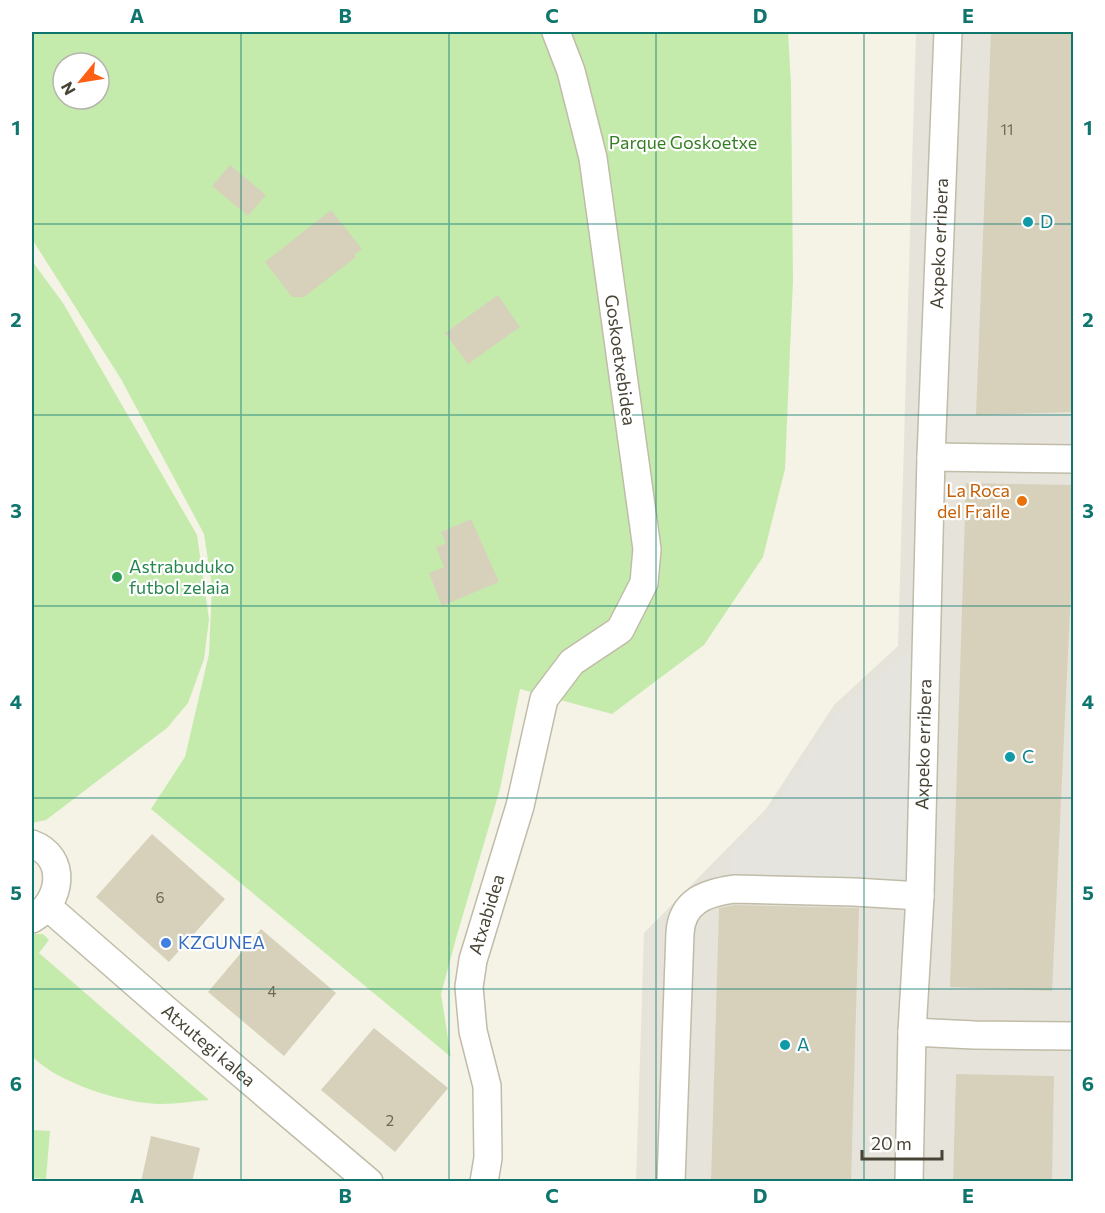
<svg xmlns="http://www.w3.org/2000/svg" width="1105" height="1213" viewBox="0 0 1105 1213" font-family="Commissioner,sans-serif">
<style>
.industrial{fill:#e6e3db}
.green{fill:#c4ebac;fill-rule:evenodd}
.parking{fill:#e5e4df}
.building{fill:#d7d1bb}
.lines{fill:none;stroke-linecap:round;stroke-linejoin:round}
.street-casing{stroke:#c0bca8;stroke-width:30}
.street{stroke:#fff;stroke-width:27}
.grid{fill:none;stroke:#0f766e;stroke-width:1.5;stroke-opacity:0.55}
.culture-dot{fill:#0f9aa8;stroke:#fff;stroke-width:2}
.food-dot{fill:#e8710a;stroke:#fff;stroke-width:2}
.leisure-dot{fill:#2e9e5b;stroke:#fff;stroke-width:2}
.shop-dot{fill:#3f7fe0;stroke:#fff;stroke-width:2}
.labels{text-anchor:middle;stroke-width:4.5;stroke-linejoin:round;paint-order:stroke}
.number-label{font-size:15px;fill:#6c6756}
.park-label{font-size:18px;fill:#367e24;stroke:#fff}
.culture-label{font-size:18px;fill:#0d838f;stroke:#fff;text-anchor:start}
.street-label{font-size:18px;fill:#484435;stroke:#fff}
.food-label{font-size:18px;fill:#c56008;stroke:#fff;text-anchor:end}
.leisure-label{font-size:18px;fill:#27864d;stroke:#fff;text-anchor:start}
.shop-label{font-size:18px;fill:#366cbe;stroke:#fff;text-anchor:start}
.neatline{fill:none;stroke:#0f766e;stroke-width:2}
.grid-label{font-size:20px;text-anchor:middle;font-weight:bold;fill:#0f766e}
</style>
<rect width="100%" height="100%" fill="#f4f3e6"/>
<polygon class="industrial" points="916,32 1073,32 1073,1181 636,1182 644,933 766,809 834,705 898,646"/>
<g class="green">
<path d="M32,32H788L791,84L793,280L785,469L763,557L704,645L612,714L520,689L500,789L457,935L441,994L451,1057L151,809L185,757L209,654L212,586L204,534L121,379L32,239ZM63,63H99V99H63Z"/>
<polygon points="32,261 63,303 197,535 209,619 204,659 188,703 167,728 46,820 32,823"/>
<path d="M32,934H43L49,940L39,953L209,1100C193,1101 177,1104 162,1104C124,1104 57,1083 32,1056Z"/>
<polygon points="32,1130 50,1131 46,1179 32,1178"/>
</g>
<polygon class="parking" points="913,647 906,883 730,879 730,852 769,814 835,716"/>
<g class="building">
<polygon points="991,32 1074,32 1074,412 976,415"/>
<polygon points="230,165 266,195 248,216 212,186"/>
<polygon points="331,210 362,249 354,255 356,257 304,297 292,297 265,262"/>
<polygon points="498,295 520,327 468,364 445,333"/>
<polygon points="966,483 1074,485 1074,527 1052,991 950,987"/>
<polygon points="471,519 499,582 442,606 429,573 444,567 436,547 446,543 441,532"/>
<polygon points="152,834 225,899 169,962 96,897"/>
<polygon points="735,905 859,908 851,1182 711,1182 719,908"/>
<polygon points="261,929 336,993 284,1056 208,992"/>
<polygon points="374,1028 448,1088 395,1152 321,1090"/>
<polygon points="956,1074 1054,1076 1052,1182 953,1182"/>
<polygon points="151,1136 200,1148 192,1182 141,1182"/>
</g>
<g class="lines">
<g class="street-casing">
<g id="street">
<polyline points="931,457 1074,459"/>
<path d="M32,844C68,857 62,902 32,919"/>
<path id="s1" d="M48,907L165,1009L369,1182"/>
<polyline points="912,1032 974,1035 1074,1036"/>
<path id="s2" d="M484,1182L488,1158L487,1086L473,1031L469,987L473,960L520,806L544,699L572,662L620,630L644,583L647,549L593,158L571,71L556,32"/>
<path d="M671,1182L680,933C682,901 706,893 734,889L854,892L920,896"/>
<path id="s3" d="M909,1182L912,1032L920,896L931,457L948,32"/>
</g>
</g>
<use href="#street" class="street"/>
</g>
<path class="grid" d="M241,32V1182M449,32V1182M656,32V1182M864,32V1182M32,224H1074M32,415H1074M32,606H1074M32,798H1074M32,989H1074"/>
<g class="culture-dot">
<circle cx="1028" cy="222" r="6"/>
<circle cx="1010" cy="757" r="6"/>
<circle cx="785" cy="1045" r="6"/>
</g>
<circle class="food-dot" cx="1022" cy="501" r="6"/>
<circle class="leisure-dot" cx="117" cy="577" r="6"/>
<circle class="shop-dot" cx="166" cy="943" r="6"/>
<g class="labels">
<g class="number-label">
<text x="1007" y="135">11</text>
<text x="160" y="903">6</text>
<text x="272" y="997">4</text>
<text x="390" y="1126">2</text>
</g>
<g class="park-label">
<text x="683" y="149">Parque Goskoetxe</text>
</g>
<g class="culture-label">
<text x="1040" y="228">D</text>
<text x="1022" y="763">C</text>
<text x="797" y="1051">A</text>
</g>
<g class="street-label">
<text dy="6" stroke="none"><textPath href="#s3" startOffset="939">Axpeko erribera</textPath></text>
<text transform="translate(620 360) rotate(82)" y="6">Goskoetxebidea</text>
<text dy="6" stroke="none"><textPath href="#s3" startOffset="438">Axpeko erribera</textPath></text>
<text dy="6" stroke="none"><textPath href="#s2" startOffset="272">Atxabidea</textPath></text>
<text dy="6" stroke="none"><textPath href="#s1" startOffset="212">Atxutegi kalea</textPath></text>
</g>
<g class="food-label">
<text x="1010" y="497">La Roca<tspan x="1010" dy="21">del Fraile</tspan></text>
</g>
<g class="leisure-label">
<text x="129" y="573">Astrabuduko<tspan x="129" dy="21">futbol zelaia</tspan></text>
</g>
<g class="shop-label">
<text x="178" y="949">KZGUNEA</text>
</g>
</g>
<rect width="1105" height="1213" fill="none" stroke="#ffffff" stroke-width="66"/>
<g transform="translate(81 81) rotate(240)"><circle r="28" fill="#ffffff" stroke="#b6b4ae" stroke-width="1.5"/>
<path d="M0-4.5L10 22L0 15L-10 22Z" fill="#ff5f13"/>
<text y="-9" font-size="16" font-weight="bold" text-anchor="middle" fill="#484435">N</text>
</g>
<path d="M862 1150v9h80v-9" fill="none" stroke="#484435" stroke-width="3"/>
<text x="871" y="1150" font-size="18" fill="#484435" stroke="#ffffff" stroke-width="4.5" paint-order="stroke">20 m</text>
<rect x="33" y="33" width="1039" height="1147" class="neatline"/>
<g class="grid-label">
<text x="137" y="23">A</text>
<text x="345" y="23">B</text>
<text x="552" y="23">C</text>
<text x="760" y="23">D</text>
<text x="968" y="23">E</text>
<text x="16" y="135">1</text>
<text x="1088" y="135">1</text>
<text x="16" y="327">2</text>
<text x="1088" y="327">2</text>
<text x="16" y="518">3</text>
<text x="1088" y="518">3</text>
<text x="16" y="709">4</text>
<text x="1088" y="709">4</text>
<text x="16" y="900">5</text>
<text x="1088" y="900">5</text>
<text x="16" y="1091">6</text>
<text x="1088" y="1091">6</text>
<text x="137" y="1203">A</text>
<text x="345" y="1203">B</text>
<text x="552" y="1203">C</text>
<text x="760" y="1203">D</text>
<text x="968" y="1203">E</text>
</g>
</svg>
